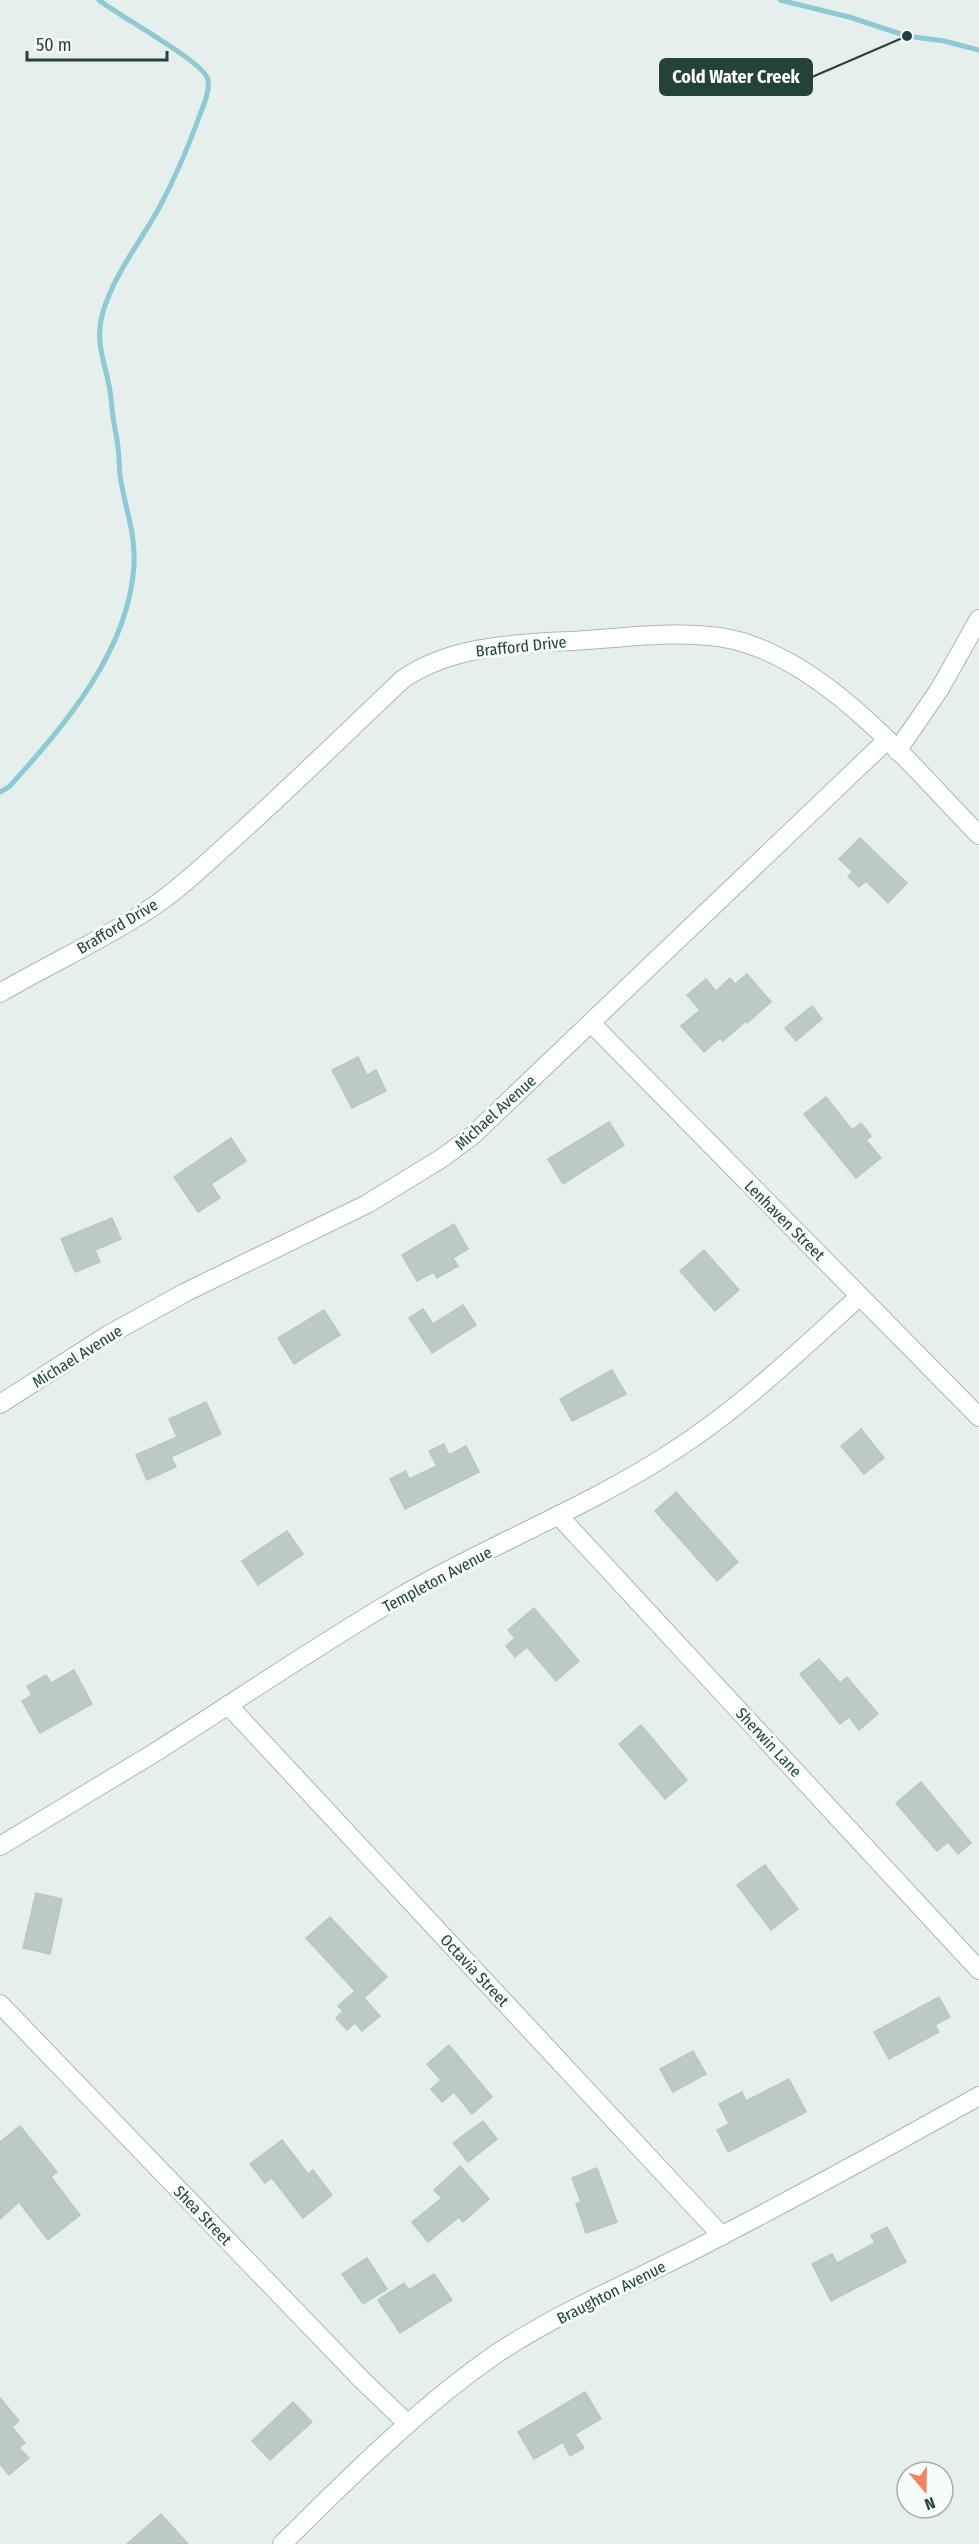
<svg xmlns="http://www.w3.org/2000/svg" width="979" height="2544" viewBox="0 0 979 2544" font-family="'Fira Sans Condensed',sans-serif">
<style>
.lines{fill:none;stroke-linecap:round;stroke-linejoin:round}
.stream{stroke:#8ec9d4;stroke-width:5}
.building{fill:#bbcac4;stroke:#b8c9c2;stroke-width:1.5}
.minor-casing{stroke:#a8b8b2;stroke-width:20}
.minor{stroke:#fff;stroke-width:18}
.labels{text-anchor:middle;stroke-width:6;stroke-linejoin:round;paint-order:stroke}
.street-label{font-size:16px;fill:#24423a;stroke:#f7fbf9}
.leader{fill:none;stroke:#24423a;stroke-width:2}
.callout-dot{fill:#24423a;stroke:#f7fbf9;stroke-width:2}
.callout{fill:#24423a;stroke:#24423a;stroke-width:2}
.callout-label{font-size:18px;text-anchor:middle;font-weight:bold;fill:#fff}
</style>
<rect width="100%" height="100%" fill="#e6efeb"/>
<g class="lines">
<g class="stream">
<polyline points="780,0 849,17 907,36 944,41 979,50"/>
<path d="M0,792L9,787C64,726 129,651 134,565C136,534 124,504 120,475C119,461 119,448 116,434C113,421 112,410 111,398C108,368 93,345 103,312C114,274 140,243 159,208C174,180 187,150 198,120C202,108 210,93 208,80C205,62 117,15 99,0"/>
</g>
</g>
<g class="building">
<polygon points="860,838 907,883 888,903 866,881 859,887 848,876 853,872 839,859"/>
<polygon points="747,974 771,1002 747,1023 746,1021 723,1041 720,1038 704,1052 681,1026 700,1010 687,995 706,979 716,991 730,978 735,984"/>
<polygon points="812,1006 822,1019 796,1041 785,1028"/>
<polygon points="358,1057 367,1075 376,1070 386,1091 352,1108 332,1070"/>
<polygon points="826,1097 852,1130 861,1123 871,1136 866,1140 881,1158 856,1178 804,1114"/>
<polygon points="609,1122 624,1145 563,1184 548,1159"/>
<polygon points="231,1138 246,1161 211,1184 220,1198 198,1212 174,1177"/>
<polygon points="112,1218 121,1239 95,1250 100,1262 75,1272 61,1239"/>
<polygon points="454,1224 468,1249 453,1258 458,1266 437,1278 434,1272 417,1281 402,1255"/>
<polygon points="704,1250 739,1290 715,1311 680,1271"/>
<polygon points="463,1305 476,1325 432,1353 409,1318 423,1309 433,1324"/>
<polygon points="324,1310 340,1335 294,1364 278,1338"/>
<polygon points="612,1370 626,1394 572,1421 560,1399"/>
<polygon points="206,1402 221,1434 171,1457 176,1467 147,1480 136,1455 177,1437 169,1419"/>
<polygon points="861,1429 884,1458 864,1474 841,1446"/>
<polygon points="444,1444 449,1455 466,1446 479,1472 405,1509 390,1479 406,1471 409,1479 437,1466 429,1451"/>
<polygon points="676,1492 738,1562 717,1581 655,1511"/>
<polygon points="287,1531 303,1554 258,1585 242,1561"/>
<polygon points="534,1608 579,1661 556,1681 527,1647 515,1657 506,1646 515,1638 508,1630"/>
<polygon points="819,1659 840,1683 847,1677 878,1714 859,1730 849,1717 840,1724 800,1674"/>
<polygon points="74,1670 92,1704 40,1733 22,1701 32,1695 27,1686 46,1675 51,1683"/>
<polygon points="641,1725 687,1780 665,1799 619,1744"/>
<polygon points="921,1782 971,1843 958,1854 948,1842 937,1851 896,1803"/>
<polygon points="765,1865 798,1909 771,1930 737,1885"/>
<polygon points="36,1893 62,1899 50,1954 23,1948"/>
<polygon points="330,1917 387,1977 364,1998 380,2016 362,2031 355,2023 347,2030 336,2018 343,2011 338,2006 355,1991 306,1938"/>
<polygon points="939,1997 950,2017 935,2025 939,2032 889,2059 874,2032"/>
<polygon points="449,2045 492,2097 472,2114 454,2092 442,2102 431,2089 441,2080 427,2064"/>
<polygon points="693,2051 706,2074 673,2092 660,2069"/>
<polygon points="789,2079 806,2112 728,2152 717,2130 729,2124 719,2104 742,2092 746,2101"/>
<polygon points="483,2121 497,2139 468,2162 453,2143"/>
<polygon points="20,2126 57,2172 51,2177 80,2215 48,2240 19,2202 0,2219 0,2142"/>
<polygon points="282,2140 308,2174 313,2170 332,2195 303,2218 272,2178 265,2183 250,2164"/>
<polygon points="460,2166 489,2199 463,2222 459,2217 428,2242 412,2222 442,2198 434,2190"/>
<polygon points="597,2168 617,2222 586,2233 576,2204 581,2202 572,2178"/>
<polygon points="887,2227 906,2262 831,2301 812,2264 832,2254 837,2263 875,2243 871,2235"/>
<polygon points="367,2258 387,2289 363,2304 342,2274"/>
<polygon points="434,2274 452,2300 400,2333 378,2300 404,2283 409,2290"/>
<polygon points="585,2392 601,2419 575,2434 584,2448 570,2456 563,2442 534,2459 518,2432"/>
<polygon points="0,2398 19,2421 12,2427 25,2443 19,2448 29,2458 9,2475 0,2464"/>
<polygon points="293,2402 312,2422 270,2460 252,2441"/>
<polygon points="161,2514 188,2544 127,2544"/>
</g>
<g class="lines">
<g class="minor-casing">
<g id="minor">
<polyline points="897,751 939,690 979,619"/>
<path d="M0,993C51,963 105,939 154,906C186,884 213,857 241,832C296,782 349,730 403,679C451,646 513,644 569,641C618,639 671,630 719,637C821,652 910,765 979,835"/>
<polyline points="591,1023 979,1417"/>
<polyline points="0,1404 108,1335 186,1292 367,1204 442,1158 473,1135 887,740"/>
<polyline points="558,1515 979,1970"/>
<polyline points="228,1705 722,2236"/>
<path d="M0,1846C51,1815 103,1784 154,1753C236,1701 315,1647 398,1598C488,1545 587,1508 675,1450C743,1406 800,1350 860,1296"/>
<polyline points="0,2004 362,2380 408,2424"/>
<path d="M282,2544C350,2477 420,2406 499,2352C560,2312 631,2282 696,2249C791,2200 886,2148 979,2096"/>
</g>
</g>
<use href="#minor" class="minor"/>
</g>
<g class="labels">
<g class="street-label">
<text transform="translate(521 646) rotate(-6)" y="6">Brafford Drive</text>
<text transform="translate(117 926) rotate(-31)" y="6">Brafford Drive</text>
<text transform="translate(495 1112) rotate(-42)" y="6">Michael Avenue</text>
<text transform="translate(785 1220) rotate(45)" y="6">Lenhaven Street</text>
<text transform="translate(77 1356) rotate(-32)" y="6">Michael Avenue</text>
<text transform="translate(437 1579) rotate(-28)" y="6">Templeton Avenue</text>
<text transform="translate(769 1742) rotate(47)" y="6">Sherwin Lane</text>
<text transform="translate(475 1970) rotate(47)" y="6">Octavia Street</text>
<text transform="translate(203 2215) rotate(46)" y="6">Shea Street</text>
<text transform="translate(611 2292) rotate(-27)" y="6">Braughton Avenue</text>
</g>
</g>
<path class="leader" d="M907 36L812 77"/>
<circle class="callout-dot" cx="907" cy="36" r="6"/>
<rect class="callout" x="660" y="59" width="152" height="36" rx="6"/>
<g class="callout-label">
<text x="736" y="83">Cold Water Creek</text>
</g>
<g transform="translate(925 2490) rotate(160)"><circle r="28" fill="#f7fbf9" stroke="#a3b1ad" stroke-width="1.5"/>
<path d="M0-4.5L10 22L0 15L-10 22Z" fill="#f4845f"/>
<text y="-9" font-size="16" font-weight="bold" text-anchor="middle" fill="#24423a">N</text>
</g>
<path d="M27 51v9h140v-9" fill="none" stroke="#24423a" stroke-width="3"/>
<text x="36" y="51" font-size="18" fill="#24423a" stroke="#f7fbf9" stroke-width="4.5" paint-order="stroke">50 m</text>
</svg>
